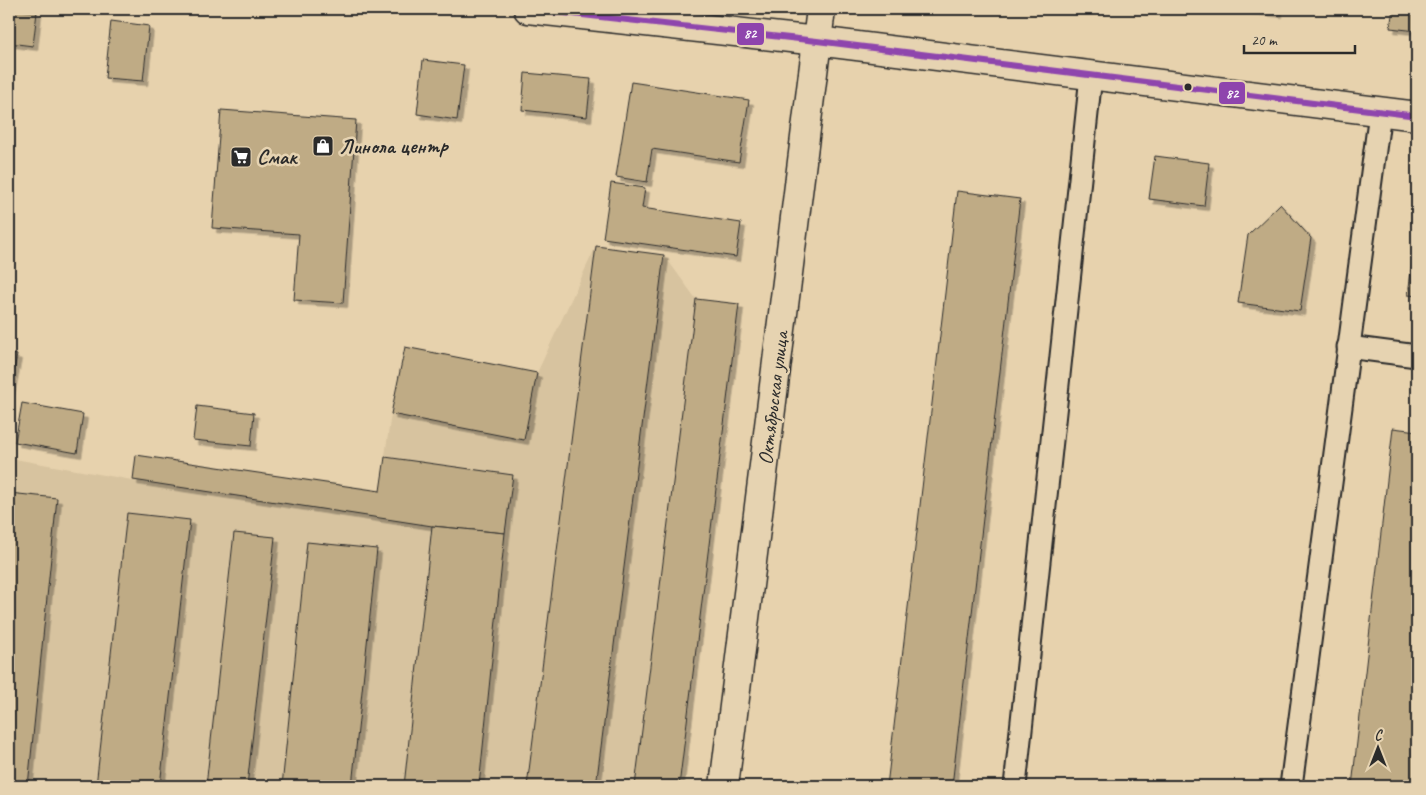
<svg xmlns="http://www.w3.org/2000/svg" width="1426" height="795" viewBox="0 0 1426 795" font-family="Caveat,sans-serif">
<style>
.built{fill:#d7c39f}
.building{fill:#bfab85;stroke:#2b2b2b;filter:url(#shadow)}
.lines{fill:none;stroke-linecap:round;stroke-linejoin:round}
.service-casing{stroke:#2b2b2b;stroke-width:25}
.minor-casing{stroke:#2b2b2b;stroke-width:31}
.secondary-casing{stroke:#2b2b2b;stroke-width:31}
.service{stroke:#e6d3b1;stroke-width:21}
.minor{stroke:#e6d3b1;stroke-width:28}
.secondary{stroke:#e6d3b1;stroke-width:28}
.bus-1-casing{stroke:#e6d3b1;stroke-width:10}
.bus-1{stroke:#8e44ad;stroke-width:6}
.bus-dot{fill:#2b2b2b;stroke:#e6d3b1;stroke-width:2}
.labels{text-anchor:middle;stroke-width:5;stroke-linejoin:round;paint-order:stroke}
.poi-label{font-size:21px;font-weight:bold;fill:#2b2b2b;stroke:#e6d3b1;text-anchor:start}
.street-label{font-size:21px;fill:#2b2b2b;stroke:#e6d3b1}
.line-badge{stroke:#e6d3b1;stroke-width:2}
.badge-label{font-size:14px;text-anchor:middle;font-weight:bold;fill:#fff}
</style>
<defs>
<filter id="shadow"><feDropShadow dx="4.5" dy="4.5" stdDeviation="0" flood-color="#0004"/></filter>
</defs>
<rect width="100%" height="100%" fill="#e7d2ad"/>
<filter id="ink" filterUnits="userSpaceOnUse"><feTurbulence type="fractalNoise" baseFrequency=".02" numOctaves="2"/><feDisplacementMap in="SourceGraphic" scale="10" xChannelSelector="R" yChannelSelector="G"/><feConvolveMatrix kernelMatrix="1 2 1 2 8 2 1 2 1" color-interpolation-filters="sRGB"/></filter>
<g filter="url(#ink)">
<polygon class="built" points="596,246 664,255 696,299 739,304 679,786 9,786 9,458 132,480 136,455 380,490 391,414 405,347 537,373"/>
<g class="building">
<polygon points="9,9 37,12 33,46 9,43"/>
<polygon points="1241,9 1278,9 1278,13"/>
<polygon points="1393,9 1417,9 1417,31 1390,28"/>
<polygon points="111,21 149,26 143,81 105,78"/>
<polygon points="423,60 464,65 457,120 417,114"/>
<polygon points="525,73 591,79 587,117 522,110"/>
<polygon points="631,82 749,100 739,162 652,149 647,182 616,177"/>
<polygon points="221,110 356,120 343,303 294,300 299,234 212,228"/>
<polygon points="1155,156 1209,163 1204,206 1149,199"/>
<polygon points="611,183 645,188 642,208 741,223 736,257 603,238"/>
<polygon points="957,191 1020,199 952,786 887,786"/>
<polygon points="1280,204 1311,238 1300,311 1238,303 1248,235"/>
<polygon points="1417,224 1417,296 1408,295"/>
<polygon points="596,246 664,255 596,786 527,786"/>
<polygon points="696,299 739,304 679,786 635,786"/>
<polygon points="405,347 537,373 524,440 391,414"/>
<polygon points="9,353 17,355 9,395"/>
<polygon points="22,403 83,414 77,453 15,442"/>
<polygon points="197,406 254,413 251,446 193,440"/>
<polygon points="1393,428 1417,431 1417,786 1352,786"/>
<polygon points="136,455 380,491 385,457 513,475 505,533 432,526 133,480"/>
<polygon points="9,493 57,498 28,786 9,786"/>
<polygon points="127,513 190,520 160,786 96,786"/>
<polygon points="432,526 505,533 479,786 404,786"/>
<polygon points="234,533 275,537 247,786 206,786"/>
<polygon points="307,542 377,549 352,786 282,786"/>
</g>
<g class="lines">
<g class="service-casing">
<g id="service">
<polyline points="1348,347 1417,356"/>
<polyline points="1015,786 1091,76"/>
<polyline points="1291,786 1380,112"/>
</g>
</g>
<g class="minor-casing">
<polyline id="minor" points="724,786 817,41 1417,116"/>
</g>
<g class="secondary-casing">
<polyline id="secondary" points="528,9 817,41 821,9"/>
</g>
<use href="#service" class="service"/>
<use href="#minor" class="minor"/>
<use href="#secondary" class="secondary"/>
<g class="bus-1-casing">
<polyline id="bus-1" points="528,9 817,41 1417,116"/>
</g>
<use href="#bus-1" class="bus-1"/>
</g>
</g>
<defs>
<g id="shop-square" transform="scale(1.125)"><rect x="-9" y="-9" width="18" height="18" rx="4" fill="#2b2b2b" stroke="#e6d3b1"/><path d="M-5-2.5h2.3a2.7 3.5 0 0 1 5.4 0H5L5.5 6h-11ZM-1.5-2.5h3a1.5 2.3 0 0 0-3 0Z" fill="#fff"/></g>
<g id="supermarket-square" transform="scale(1.125)"><rect x="-9" y="-9" width="18" height="18" rx="4" fill="#2b2b2b" stroke="#e6d3b1"/><path d="M-6-5.5h2.5l.6 2H6L4.5 2H-2.5L-4.4-4H-6ZM-1.5 3.2a1.3 1.3 0 1 0 .1 0ZM3 3.2a1.3 1.3 0 1 0 .1 0Z" fill="#fff"/></g>
</defs>
<g fill-rule="evenodd">
<use href="#shop-square" x="323" y="146"/>
<use href="#supermarket-square" x="241" y="157"/>
</g>
<circle class="bus-dot" cx="1188" cy="87" r="4.5"/>
<g class="labels">
<g class="poi-label">
<text x="339" y="153">Линола центр</text>
<text x="257" y="164">Смак</text>
</g>
<g class="street-label">
<text transform="translate(773 398) rotate(-83)" y="7">Октябрьская улица</text>
</g>
</g>
<g class="line-badge">
<rect x="736" y="22" width="29" height="24" rx="5" fill="#8e44ad"/>
<rect x="1218" y="81" width="28" height="24" rx="5" fill="#8e44ad"/>
</g>
<g class="badge-label">
<text x="750" y="38">82</text>
<text x="1232" y="98">82</text>
</g>
<rect width="1426" height="795" fill="none" stroke="#e6d3b1" stroke-width="30"/>
<rect x="15" y="15" width="1396" height="765" fill="none" stroke="#2b2b2b" stroke-width="2" filter="url(#ink)"/>
<g transform="translate(1378 748)" stroke="#e6d3b1" stroke-width="4" paint-order="stroke">
<path d="M0-4L9 19L0 12L-9 19Z" fill="#2b2b2b"/>
<text y="-8" font-size="14" font-weight="bold" text-anchor="middle" fill="#2b2b2b">С</text>
</g>
<path d="M1244 45v8h111v-8" fill="none" stroke="#2b2b2b" stroke-width="2.5"/>
<text x="1251" y="45" font-size="15" fill="#2b2b2b" stroke="#e6d3b1" stroke-width="4" paint-order="stroke">20 m</text>
</svg>
